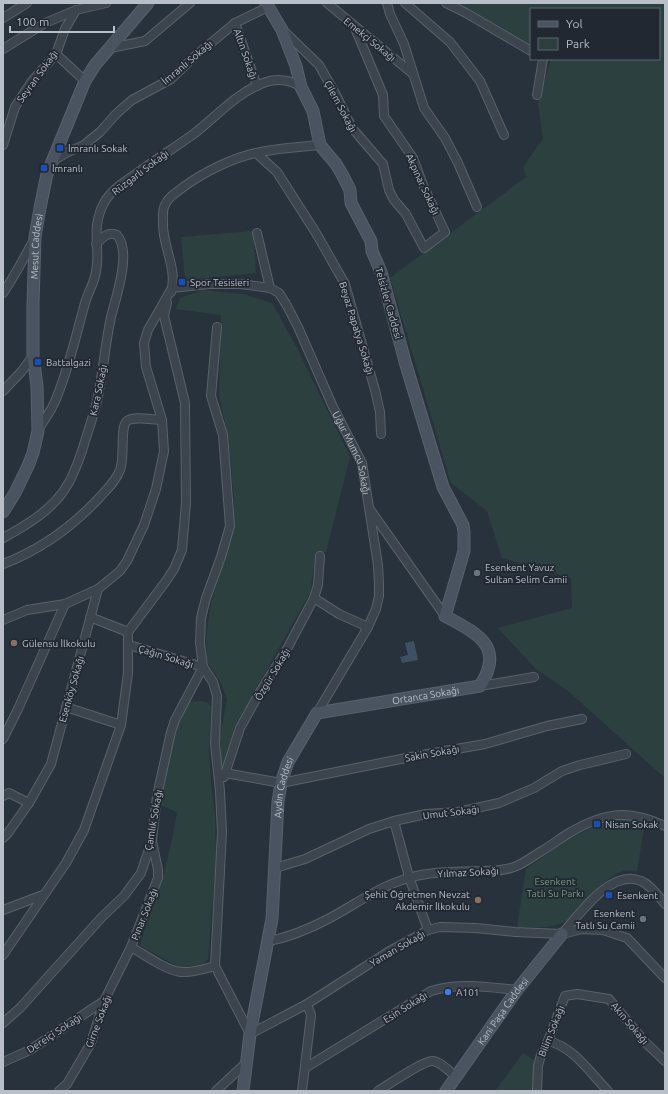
<svg xmlns="http://www.w3.org/2000/svg" width="668" height="1094" viewBox="0 0 668 1094" font-family="Ubuntu,sans-serif">
<style>
.green{fill:#2d4040}
.water{fill:#405064}
.lines{fill:none;stroke-linecap:round;stroke-linejoin:round}
.street-casing{stroke:#5a616b;stroke-width:10}
.secondary-casing{stroke:#5a616b;stroke-width:13}
.street{stroke:#3c444d;stroke-width:8}
.secondary{stroke:#4a5360;stroke-width:11}
.transit-dot{fill:#1a4fb4;stroke:#212832;stroke-width:1.5}
.worship-dot{fill:#6b7280;stroke:#212832;stroke-width:1.5}
.education-dot{fill:#8d6e63;stroke:#212832;stroke-width:1.5}
.shop-dot{fill:#3f7fe0;stroke:#212832;stroke-width:1.5}
.labels{text-anchor:middle;stroke-width:3.5;stroke-linejoin:round;paint-order:stroke}
.street-label{font-size:10px;fill:#b8bfc8;stroke:#212832}
.poi-label{font-size:10px;fill:#b8bfc8;stroke:#212832;text-anchor:start}
.park-label{font-size:10px;fill:#799b80;stroke:#212832}
</style>
<rect width="100%" height="100%" fill="#28323d"/>
<g class="green">
<polygon points="451,3 665,3 665,778 568,691 536,669 498,628 572,608 571,578 502,558 487,511 451,483 390,278 526,177 523,167 543,139 538,103 551,59 659,59 659,9 531,9 531,48"/>
<polygon points="253,231 256,273 185,280 181,237"/>
<polygon points="204,290 242,294 272,303 297,348 350,457 326,552 316,552 310,593 235,726 222,768 220,737 227,699 220,681 207,662 206,638 211,603 234,527 234,498 228,436 219,395 221,315 176,309 180,298"/>
<path d="M201,701L207,702L211,706L209,750L211,781L215,815L216,858L208,960L202,964L181,968L140,946C144,928 152,911 158,893C166,867 173,839 177,812L160,805C166,770 169,732 189,702Z"/>
<path d="M624,819L645,822L637,871C633,871 629,870 625,871C611,873 593,893 584,903C578,909 573,917 566,921C552,929 533,927 517,927L526,869C559,846 584,825 624,819Z"/>
<polygon points="523,1053 537,1062 533,1091 495,1091"/>
</g>
<polygon class="water" points="414,641 418,660 402,663 400,657 408,655 405,643"/>
<g class="lines">
<g class="street-casing">
<g id="street">
<polyline points="327,3 413,74"/>
<polyline points="387,3 390,14 404,44 424,108 445,138 458,163 477,207"/>
<polyline points="405,3 450,42 480,81 504,135"/>
<polyline points="446,3 466,13 531,51"/>
<polyline points="3,18 27,3"/>
<polyline points="235,23 257,86"/>
<polyline points="284,31 319,65 336,95 352,128 383,164 389,190 394,200 406,214 424,248 445,232 423,185 413,158 384,116 383,95 355,28"/>
<polyline points="110,48 145,41 190,3"/>
<polyline points="3,49 45,23 76,10 106,3"/>
<polyline points="56,54 85,81"/>
<polyline points="537,95 543,59"/>
<polyline points="3,145 15,107 32,81 56,54 65,29 76,10"/>
<polyline points="256,153 277,172 316,233 345,284 375,390 380,412 381,434"/>
<polyline points="51,162 66,153 84,145 100,132 117,113 132,100 171,79 194,57 235,23 268,7"/>
<polyline points="257,233 270,288"/>
<path d="M171,292C178,269 162,245 163,223C163,217 162,210 165,205C168,197 176,193 182,188C202,173 232,158 256,153C277,148 299,147 320,145"/>
<path d="M3,293C15,276 24,257 35,238"/>
<polyline points="217,327 211,396 223,435 230,526 221,557 206,598 201,618 200,643 203,667 213,682 217,696 215,744 220,791 222,832 215,966 250,1034 307,1004 388,952 419,935 428,930 440,927 476,928 515,932 562,934 582,929 603,930 627,938 665,978"/>
<polyline points="3,391 21,372 33,356"/>
<path d="M38,430C44,420 52,410 56,399C69,368 76,335 85,303C88,292 95,282 96,271C101,247 90,229 104,203C111,189 128,180 140,171C158,158 177,146 195,133C218,115 237,92 266,82C277,78 291,80 301,87"/>
<polyline points="369,508 445,616"/>
<path d="M3,538C27,525 54,509 68,484C74,474 78,462 82,451C87,434 93,418 97,401C103,373 105,345 111,317C116,297 132,252 117,235C108,231 102,238 96,244"/>
<path d="M3,564C40,550 73,526 100,497C108,488 116,481 120,470C125,458 120,430 126,422C132,415 152,420 162,420"/>
<polyline points="314,598 339,614 368,627"/>
<polyline points="90,617 128,632"/>
<polyline points="3,620 27,610 65,604 98,589"/>
<polyline points="480,686 534,677"/>
<polyline points="66,707 121,725"/>
<polyline points="3,739 18,709 65,604"/>
<polyline points="225,773 281,783 411,757 485,744 547,726 582,719"/>
<polyline points="224,777 240,728 260,692 287,649 314,598 318,585 320,556"/>
<path id="s1" d="M3,796L9,793L29,803L51,764L98,589L120,571L127,561L144,525L156,489L164,451L162,420L146,367L144,343L148,330L172,288L209,284H241L270,288L279,293L286,304L298,327L333,407L362,463L378,565L379,584V596L376,609L368,627L317,713"/>
<polyline points="394,821 409,877 428,930"/>
<polyline points="3,838 8,833 29,803"/>
<path d="M152,841L158,870V878L131,947C145,955 165,970 181,972C192,973 204,969 215,966"/>
<polyline points="275,868 305,859 369,829 394,821 426,814 458,812 499,803 534,788 562,771 580,765 626,754"/>
<polyline points="3,910 43,895"/>
<path d="M562,934C579,915 611,868 641,881C651,885 658,896 665,904"/>
<path d="M269,941C290,937 309,929 328,919C355,905 379,886 409,878C432,871 457,872 481,871C492,871 503,871 514,867C523,864 532,857 540,852C551,846 560,838 571,832C605,812 629,809 665,826"/>
<polyline points="3,955 66,863 84,830 121,725 128,673 128,632 166,581 174,569 182,550 186,503 185,403 164,316 167,303"/>
<polyline points="3,1023 20,1008 102,917 124,896 141,873 152,840 157,796 171,732 175,720 203,667 129,645"/>
<path d="M548,1041C574,1047 590,1073 608,1091"/>
<polyline points="3,1062 30,1050 104,1001"/>
<path d="M305,1068L431,991C460,982 488,987 517,990"/>
<polyline points="59,1091 67,1084 91,1043 104,1001 131,947"/>
<polyline points="216,1091 247,1062"/>
<polyline points="302,1091 311,1015 307,1004"/>
<path d="M378,1091C388,1085 424,1060 433,1061C441,1062 449,1071 456,1077"/>
<polyline points="537,1091 538,1066 541,1055 548,1041 565,996 577,994 609,999 645,1042 665,1061"/>
</g>
</g>
<g class="secondary-casing">
<g id="secondary">
<path id="s2" d="M3,512L15,493L28,466L33,453L38,431L37,386L33,356V305L35,237L40,208L47,174L85,81L95,65L148,3"/>
<path id="s3" d="M243,1091L250,1034L272,919L278,802L281,783L288,762L317,713L480,686C506,646 476,633 445,616L464,551V532L463,525L443,487L406,365L381,272L372,251L371,241L351,203L350,190L343,176L336,164L320,145L313,111L301,87L296,66L282,30L266,3"/>
<path id="s4" d="M446,1091L517,990L562,934"/>
</g>
</g>
<use href="#street" class="street"/>
<use href="#secondary" class="secondary"/>
</g>
<g class="transit-dot">
<rect x="56" y="144" width="8" height="8" rx="2"/>
<rect x="40" y="164" width="8" height="8" rx="2"/>
<rect x="178" y="278" width="8" height="8" rx="2"/>
<rect x="34" y="358" width="8" height="8" rx="2"/>
<rect x="593" y="820" width="8" height="8" rx="2"/>
<rect x="605" y="891" width="8" height="8" rx="2"/>
</g>
<g class="worship-dot">
<circle cx="477" cy="573" r="4"/>
<circle cx="643" cy="919" r="4"/>
</g>
<g class="education-dot">
<circle cx="14" cy="643" r="4"/>
<circle cx="478" cy="900" r="4"/>
</g>
<circle class="shop-dot" cx="448" cy="992" r="4"/>
<g class="labels">
<g class="street-label">
<text transform="translate(370 39) rotate(39)" y="4">Emekçi Sokağı</text>
<text transform="translate(246 54) rotate(71)" y="4">Altın Sokağı</text>
<text transform="translate(187 62) rotate(-40)" y="4">İmranlı Sokağı</text>
<text transform="translate(37 76) rotate(-54)" y="4">Seyran Sokağı</text>
<text transform="translate(341 106) rotate(62)" y="4">Çilem Sokağı</text>
<text transform="translate(140 172) rotate(-37)" y="4">Rüzgarlı Sokağı</text>
<text transform="translate(423 184) rotate(65)" y="4">Akpınar Sokağı</text>
<text dy="4" stroke="none"><textPath href="#s2" startOffset="274">Mesut Caddesi</textPath></text>
<text transform="translate(389 303) rotate(74)" y="4">Telsizler Caddesi</text>
<text transform="translate(357 328) rotate(73)" y="4">Beyaz Papatya Sokağı</text>
<text transform="translate(98 390) rotate(-78)" y="4">Kara Sokağı</text>
<text dy="4" stroke="none"><textPath href="#s1" startOffset="870">Uğur Mumcu Sokağı</textPath></text>
<text transform="translate(166 656) rotate(17)" y="4">Çağın Sokağı</text>
<text transform="translate(272 674) rotate(-59)" y="4">Özgür Sokağı</text>
<text transform="translate(71 689) rotate(-74)" y="4">Esenköy Sokağı</text>
<text dy="4" stroke="none"><textPath href="#s3" startOffset="500">Ortanca Sokağı</textPath></text>
<text transform="translate(432 753) rotate(-10)" y="4">Sakin Sokağı</text>
<text dy="4" stroke="none"><textPath href="#s3" startOffset="307">Aydın Caddesi</textPath></text>
<text transform="translate(451 812) rotate(-7)" y="4">Umut Sokağı</text>
<text transform="translate(153 820) rotate(-80)" y="4">Çamlık Sokağı</text>
<text transform="translate(468 872) rotate(-3)" y="4">Yılmaz Sokağı</text>
<text transform="translate(144 914) rotate(-68)" y="4">Pınar Sokağı</text>
<text transform="translate(397 948) rotate(-30)" y="4">Yaman Sokağı</text>
<text transform="translate(405 1007) rotate(-32)" y="4">Esin Sokağı</text>
<text dy="4" stroke="none"><textPath href="#s4" startOffset="98">Kani Paşa Caddesi</textPath></text>
<text transform="translate(98 1021) rotate(-69)" y="4">Girne Sokağı</text>
<text transform="translate(630 1023) rotate(50)" y="4">Akın Sokağı</text>
<text transform="translate(551 1031) rotate(-68)" y="4">Bilim Sokağı</text>
<text transform="translate(54 1033) rotate(-33)" y="4">Dereiçi Sokağı</text>
</g>
<g class="poi-label">
<text x="68" y="152">İmranlı Sokak</text>
<text x="52" y="172">İmranlı</text>
<text x="190" y="286">Spor Tesisleri</text>
<text x="46" y="366">Battalgazi</text>
<text x="485" y="571">Esenkent Yavuz<tspan x="485" dy="12">Sultan Selim Camii</tspan></text>
<text x="22" y="647">Gülensu İlkokulu</text>
<text x="605" y="828">Nisan Sokak</text>
<text x="470" y="898" text-anchor="end">Şehit Öğretmen Nevzat<tspan x="470" dy="12">Akdemir İlkokulu</tspan></text>
<text x="617" y="899">Esenkent</text>
<text x="635" y="917" text-anchor="end">Esenkent<tspan x="635" dy="12">Tatlı Su Camii</tspan></text>
<text x="456" y="996">A101</text>
</g>
<g class="park-label">
<text x="555" y="885">Esenkent<tspan x="555" dy="12">Tatlı Su Parkı</tspan></text>
</g>
</g>
<rect width="668" height="1094" fill="none" stroke="#b8bfc8" stroke-width="8"/>
<rect x="530" y="8" width="130" height="52" fill="#212832" stroke="#5d646e"/>
<rect x="538" y="21" width="20" height="6" fill="#4a5360" stroke="#5d646e"/>
<text x="566" y="28" font-size="12" fill="#b8bfc8">Yol</text>
<rect x="538" y="38" width="20" height="12" fill="#2d4040" stroke="#5d646e"/>
<text x="566" y="48" font-size="12" fill="#b8bfc8">Park</text>
<path d="M10 26v6h104v-6" fill="none" stroke="#b8bfc8" stroke-width="2"/>
<text x="16" y="26" font-size="12" fill="#b8bfc8" stroke="#212832" stroke-width="3" paint-order="stroke">100 m</text>
</svg>
